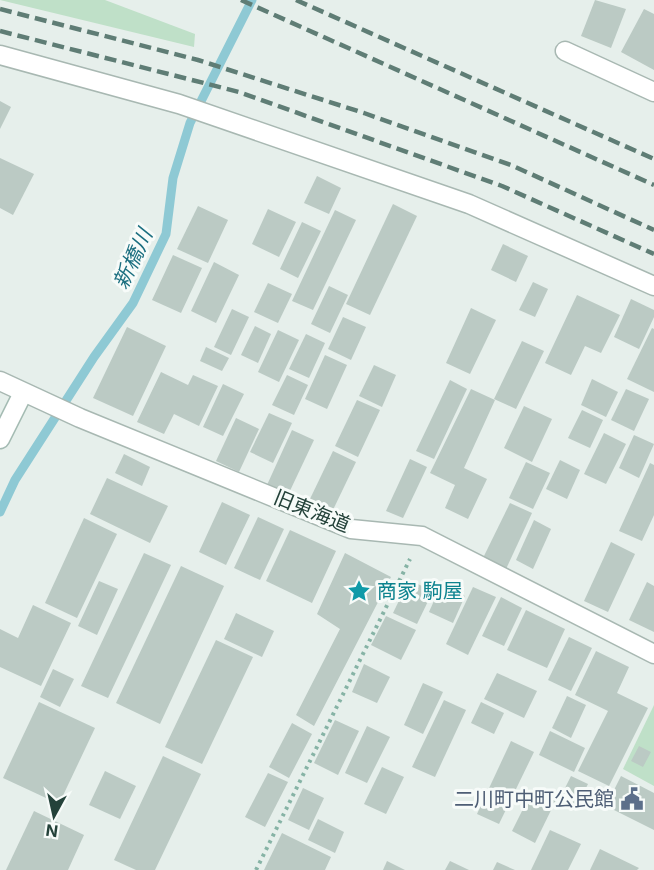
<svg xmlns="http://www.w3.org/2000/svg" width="654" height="870" viewBox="0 0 654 870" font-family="Inter,'Noto Sans JP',sans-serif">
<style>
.green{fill:#bfe0c8}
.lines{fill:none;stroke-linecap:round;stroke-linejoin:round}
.stream{stroke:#8ec9d4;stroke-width:9}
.building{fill:#bbcac4}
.street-casing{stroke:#a8b8b2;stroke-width:21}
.secondary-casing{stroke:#a4bbb3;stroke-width:21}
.path{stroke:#86b3a5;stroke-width:4;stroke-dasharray:3 4.5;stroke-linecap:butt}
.street{stroke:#fff;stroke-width:18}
.secondary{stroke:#fff;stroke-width:18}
.rail{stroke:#5f7d75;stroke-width:4.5;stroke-dasharray:12 6;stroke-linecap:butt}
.labels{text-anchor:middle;stroke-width:6;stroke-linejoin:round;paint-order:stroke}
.street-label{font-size:20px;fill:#24423a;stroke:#f7fbf9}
.culture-label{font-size:20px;fill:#0d838f;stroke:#f7fbf9;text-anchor:start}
.service-label{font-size:20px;fill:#4e5e75;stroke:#f7fbf9;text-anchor:end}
.water-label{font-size:21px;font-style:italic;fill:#1c6f80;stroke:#f7fbf9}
</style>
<rect width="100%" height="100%" fill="#e6efeb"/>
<g class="green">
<polygon points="0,0 105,0 195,34 194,47"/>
<polygon points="654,705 654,786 623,769"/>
</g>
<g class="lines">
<polyline class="stream" points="0,512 15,480 94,357 133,303 166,234 173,178 190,123 252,0"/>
</g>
<g class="building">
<polygon points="595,0 626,9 611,48 581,36"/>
<polygon points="644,9 654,14 654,70 621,52"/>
<polygon points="0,101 11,107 0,129"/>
<polygon points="0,158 34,174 13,215 0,208"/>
<polygon points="317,176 341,188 329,214 304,203"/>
<polygon points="393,204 417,216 370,315 346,304"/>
<polygon points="198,206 228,220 208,263 177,249"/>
<polygon points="268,209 296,222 279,257 252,244"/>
<polygon points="335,210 356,220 313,310 292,301"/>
<polygon points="302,222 321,231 298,278 280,269"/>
<polygon points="503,244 528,256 516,282 491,270"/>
<polygon points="173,255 202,268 181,313 152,300"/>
<polygon points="214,262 239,275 216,323 191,311"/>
<polygon points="533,282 548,289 535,317 519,310"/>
<polygon points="268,283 292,294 278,323 254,312"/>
<polygon points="329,286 348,295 330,333 311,324"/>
<polygon points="577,295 620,315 601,353 585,346 571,375 545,363"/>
<polygon points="631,299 654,310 654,317 639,349 614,337"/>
<polygon points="471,308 496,320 470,374 446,363"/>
<polygon points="232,309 249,317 231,355 214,347"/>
<polygon points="343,317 366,327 351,360 328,349"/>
<polygon points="255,326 271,334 258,363 241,355"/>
<polygon points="127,327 166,346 133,416 93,398"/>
<polygon points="652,328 654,329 654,392 627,379"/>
<polygon points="278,330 299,340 279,382 258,372"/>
<polygon points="306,334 325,343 309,378 289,369"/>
<polygon points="522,341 544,351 516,409 494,399"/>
<polygon points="206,347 229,358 222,371 200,361"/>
<polygon points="325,355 347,365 327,409 305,399"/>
<polygon points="374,365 396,375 382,407 359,396"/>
<polygon points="161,372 188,385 193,375 218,386 199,426 174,414 164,434 137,422"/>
<polygon points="287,375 308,385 294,415 272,405"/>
<polygon points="592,379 618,392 606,417 581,405"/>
<polygon points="450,380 467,389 434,459 416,451"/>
<polygon points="223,384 244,394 223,436 203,427"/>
<polygon points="471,389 495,400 464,468 487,479 468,519 445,508 455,485 430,473"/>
<polygon points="626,389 649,399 634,431 611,420"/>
<polygon points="357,400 380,410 358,457 335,446"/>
<polygon points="524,406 552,419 532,462 504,448"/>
<polygon points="582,410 603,420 590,448 568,438"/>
<polygon points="269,413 292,423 273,463 250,452"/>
<polygon points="236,418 259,429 239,472 216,461"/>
<polygon points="292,430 314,440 288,495 267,485"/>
<polygon points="604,433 626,444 606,484 584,474"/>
<polygon points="634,435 654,444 639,478 619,468"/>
<polygon points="333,451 356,462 332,512 309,501"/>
<polygon points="124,454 150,467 142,486 115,473"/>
<polygon points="410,459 427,467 403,518 386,511"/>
<polygon points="560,460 580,470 567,499 546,489"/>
<polygon points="526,462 550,473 533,509 509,498"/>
<polygon points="650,463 654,465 654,515 642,541 619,531"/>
<polygon points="107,478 168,506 150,543 90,514"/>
<polygon points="222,502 250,515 226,565 199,552"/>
<polygon points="510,503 532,513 506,569 483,558"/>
<polygon points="258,517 284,529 260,580 234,568"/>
<polygon points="84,518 117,534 77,618 45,603"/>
<polygon points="534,520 551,529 533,569 516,560"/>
<polygon points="290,530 336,551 312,603 266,581"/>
<polygon points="611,542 635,554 608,612 584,601"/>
<polygon points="144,553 171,565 108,698 81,686"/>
<polygon points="345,553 391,577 314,726 296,715 340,629 317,614"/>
<polygon points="181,566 224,586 160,724 116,703"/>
<polygon points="409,580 433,591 417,624 393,613"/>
<polygon points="99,581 118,589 97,635 78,626"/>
<polygon points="647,582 654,586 654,632 629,620"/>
<polygon points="441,585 465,596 453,623 429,612"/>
<polygon points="473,587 496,597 468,655 446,644"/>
<polygon points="501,597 522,608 504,646 482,636"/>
<polygon points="33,605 71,623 41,686 0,667 0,629 18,638"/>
<polygon points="526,610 565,629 547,668 507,650"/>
<polygon points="236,613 274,631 262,657 224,639"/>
<polygon points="386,616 416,630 401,660 371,645"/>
<polygon points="569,637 592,648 571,691 548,680"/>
<polygon points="216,640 253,657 202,764 165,747"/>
<polygon points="596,651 629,667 617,693 648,708 609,786 578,771 608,711 575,695"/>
<polygon points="364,664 390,677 377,703 352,692"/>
<polygon points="53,669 74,679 60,707 40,697"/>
<polygon points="497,673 537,691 524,718 484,699"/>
<polygon points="423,683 443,692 423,734 404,725"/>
<polygon points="567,696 586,705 571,738 552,728"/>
<polygon points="444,700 466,710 435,777 412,767"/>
<polygon points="39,702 95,728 59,804 3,778"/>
<polygon points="481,702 504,713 494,734 471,723"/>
<polygon points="335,720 359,731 338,775 314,763"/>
<polygon points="292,723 312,734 289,778 269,767"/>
<polygon points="367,726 390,737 367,783 345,773"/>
<polygon points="550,731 585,748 574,772 539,755"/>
<polygon points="511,741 534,752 499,824 477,814"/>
<polygon points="639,746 651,752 643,767 631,761"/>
<polygon points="163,756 201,774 155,870 136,870 114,860"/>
<polygon points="382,767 404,777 386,814 364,804"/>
<polygon points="105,771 136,786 120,819 89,805"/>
<polygon points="268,773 288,782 265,827 245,817"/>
<polygon points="571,776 588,784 577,806 560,798"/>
<polygon points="621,776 654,793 654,830 606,806"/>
<polygon points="303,788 324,798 309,830 288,820"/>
<polygon points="533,789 556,800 535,843 512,831"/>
<polygon points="34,811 84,835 68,870 6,870"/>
<polygon points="318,819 344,832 335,853 308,840"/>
<polygon points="550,830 581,844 568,870 531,870"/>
<polygon points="282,833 331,857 325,870 264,870"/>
<polygon points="600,849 639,868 637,870 590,870"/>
<polygon points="387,861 405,870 383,870"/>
<polygon points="450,861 469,870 445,870"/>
<polygon points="497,862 515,870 493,870"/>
</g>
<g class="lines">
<g class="street-casing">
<g id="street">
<polyline points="565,51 654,92"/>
<polyline points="0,55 179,104 469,204 654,286"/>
<polyline points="0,381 80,418 351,529 422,536 654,654"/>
</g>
</g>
<g class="secondary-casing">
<polyline id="secondary" points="0,439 23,393"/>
</g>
<polyline class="path" points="256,870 410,559"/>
<use href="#street" class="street"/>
<use href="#secondary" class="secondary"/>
<g class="rail">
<polyline points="241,0 654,185"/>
<polyline points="296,0 654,159"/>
<polyline points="0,9 198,60 364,113 511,165 654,230"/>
<polyline points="0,31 239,92 502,186 654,254"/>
</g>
</g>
<defs>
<g id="sight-bare" transform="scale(1.8)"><path d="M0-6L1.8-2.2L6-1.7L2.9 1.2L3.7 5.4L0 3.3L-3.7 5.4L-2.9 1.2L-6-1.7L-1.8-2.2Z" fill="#0f9aa8" stroke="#f7fbf9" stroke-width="2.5" paint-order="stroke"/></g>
<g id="civic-bare" transform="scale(1.8)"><path d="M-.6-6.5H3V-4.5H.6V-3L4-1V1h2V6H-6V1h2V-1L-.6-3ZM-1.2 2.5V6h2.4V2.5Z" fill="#5c6f8a" stroke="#f7fbf9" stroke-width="2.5" paint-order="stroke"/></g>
</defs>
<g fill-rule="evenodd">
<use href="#sight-bare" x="359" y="591"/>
<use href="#civic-bare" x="632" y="799"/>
</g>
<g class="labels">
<g class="street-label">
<text transform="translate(312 511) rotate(22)" y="7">旧東海道</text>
</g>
<g class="culture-label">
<text x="377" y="598">商家 駒屋</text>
</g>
<g class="service-label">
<text x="614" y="806">二川町中町公民館</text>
</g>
<g class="water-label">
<text transform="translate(133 259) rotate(-65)" y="7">新橋川</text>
</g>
</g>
<g transform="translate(54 816) rotate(188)" stroke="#f7fbf9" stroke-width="4.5" paint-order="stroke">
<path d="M0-4.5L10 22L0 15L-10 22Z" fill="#24423a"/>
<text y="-9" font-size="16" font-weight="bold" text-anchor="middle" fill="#24423a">N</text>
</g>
</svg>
